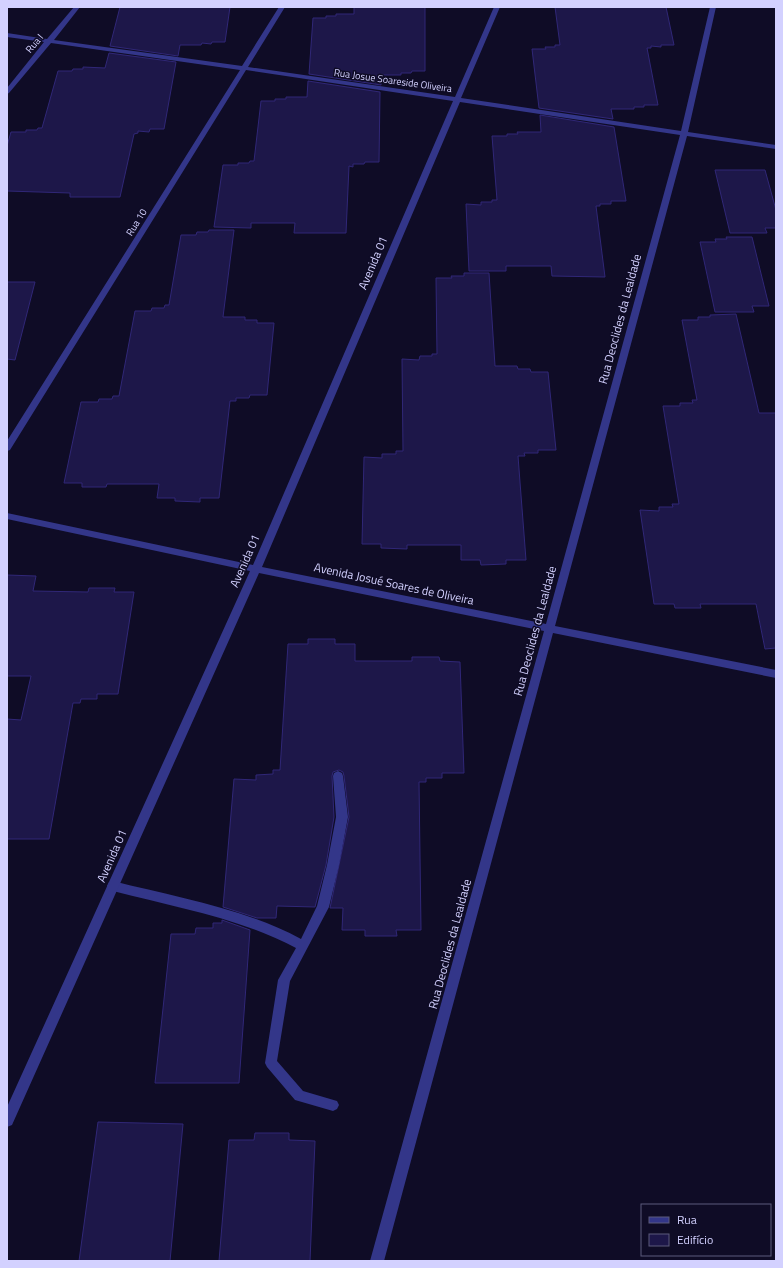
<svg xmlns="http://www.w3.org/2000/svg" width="783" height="1268" viewBox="0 0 783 1268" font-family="'Titillium Web',sans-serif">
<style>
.building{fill:#1d1749;stroke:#302777}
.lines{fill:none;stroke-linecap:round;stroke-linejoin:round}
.lane{fill:#333689;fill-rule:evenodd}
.street{fill:#333689;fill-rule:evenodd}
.labels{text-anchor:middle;stroke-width:3;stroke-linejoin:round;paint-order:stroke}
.far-street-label{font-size:10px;fill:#d3d1ff;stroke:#0f0c26}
.street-label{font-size:12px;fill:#d3d1ff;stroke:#0f0c26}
</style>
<rect width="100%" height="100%" fill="#0f0c26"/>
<g class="building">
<polygon points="120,7 230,7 225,42 212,42 211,44 202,43 201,45 180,45 178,56 110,46"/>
<polygon points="354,7 425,7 425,71 412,71 411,73 401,73 401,75 381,75 381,85 309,74 313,18 326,18 326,16 336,16 336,14 354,14"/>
<polygon points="555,7 666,7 674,45 661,45 661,47 651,46 651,48 647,48 658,105 644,105 644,107 634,107 634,109 611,109 613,119 539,108 532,49 546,49 545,47 555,47 555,45 560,45"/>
<polygon points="109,53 176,62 164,129 150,129 149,132 138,131 138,133 134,134 120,197 70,197 70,193 7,191 7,146 11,132 26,132 26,130 37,130 38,128 42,128 58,71 72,71 73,69 83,69 83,67 105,68"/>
<polygon points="308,81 380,92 379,162 365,162 364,164 353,164 353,167 349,166 346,233 294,233 295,223 251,223 251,228 214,227 223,165 238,165 238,163 249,163 250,161 254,161 261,101 275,101 275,99 286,99 286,97 307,97"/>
<polygon points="540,115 614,127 626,201 611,201 611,204 600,204 600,206 596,206 605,277 552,276 551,266 506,266 506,271 469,271 466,204 481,205 481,202 492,202 492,200 497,200 492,136 507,136 507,134 518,134 517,132 541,132"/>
<polygon points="715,170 765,170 776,210 776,228 765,228 767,233 730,233"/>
<polygon points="209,230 234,230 223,317 245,317 245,320 257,320 257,323 274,323 267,395 250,395 249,398 236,398 236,401 230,401 219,498 200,498 200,502 175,501 175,498 157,498 159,484 107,484 106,487 82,487 82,483 64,483 81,402 98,402 99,399 112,399 113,396 119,396 135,311 151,311 152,308 164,308 165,305 169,305 181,235 196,235 197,232 208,232"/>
<polygon points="726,237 752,237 769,306 752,306 754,312 715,312 700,242 716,242 715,239 727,239"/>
<polygon points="464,273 489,273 495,366 517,366 518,369 530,369 531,372 548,372 556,450 538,450 538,453 524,453 525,456 518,456 526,560 506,560 506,564 481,565 480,560 461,560 461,545 407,545 407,549 381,548 381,544 362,544 364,457 382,458 382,454 396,454 396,451 403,451 402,359 419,360 420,356 432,356 432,354 437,354 436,278 452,278 451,276 464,276"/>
<polygon points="7,282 35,282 15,360 7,359"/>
<polygon points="736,314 759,413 776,413 776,648 765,649 756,604 700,604 701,608 675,608 674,604 654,604 640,510 659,511 659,507 673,507 672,504 679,504 663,406 680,406 680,403 693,403 692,400 697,400 682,320 698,320 698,317 710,317 710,315"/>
<polygon points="7,575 36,576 33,591 88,592 89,588 115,588 114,592 134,592 118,694 97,694 97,699 81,699 80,703 73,703 49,839 7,839 7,719 21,720 31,676 7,676"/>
<polygon points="308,639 335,639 335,644 355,644 355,661 412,661 412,657 439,657 440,661 460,662 464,773 442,773 442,778 426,778 426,782 419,782 421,930 396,930 397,936 365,936 365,930 342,930 343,908 330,908 349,817 344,776 343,772 339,770 333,772 332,776 334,817 326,865 315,907 277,906 276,918 257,918 223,907 234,779 256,780 256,775 273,774 273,770 280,770 288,644 308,644"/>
<polygon points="222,920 250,930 239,1083 155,1083 171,934 195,934 196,928 213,928 213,923 222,923"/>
<polygon points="98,1122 183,1124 170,1261 79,1261"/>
<polygon points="255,1133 289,1133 289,1140 315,1141 310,1261 219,1261 229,1140 254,1140"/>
</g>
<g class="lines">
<path class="lane" d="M338,771L342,773L343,776L348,817L339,865L329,907L290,981L277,1061L303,1091L337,1101L339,1105L337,1109L333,1111L295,1100L267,1067L265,1063L278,980L296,948C240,918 174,907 113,891L109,890L107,886L109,882L113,881C175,897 244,908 301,939L317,906L327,865L336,817L333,776L334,773Z"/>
<path class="street" d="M74,7H80L54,40L242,66L279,7H285L248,67L455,97L494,7H500L461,98L681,131L710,7H716L688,132L776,145V149L687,136L555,626L776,670V678L553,633L384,1261H370L544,631L259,573L12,1125L7,1127V1107L250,571L7,519V513L253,565L453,101L246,70L10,450L7,451V441L240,70L51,43L9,93L7,94V88L44,42L7,37V33L47,39ZM460,102L680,135L546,624L262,567Z"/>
</g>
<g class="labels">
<g class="far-street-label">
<text transform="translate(34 43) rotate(-50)" y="4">Rua I</text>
<text transform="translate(393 80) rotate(8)" y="4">Rua Josue Soareside Oliveira</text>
<text transform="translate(136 222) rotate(-58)" y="4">Rua 10</text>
</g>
<g class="street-label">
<text transform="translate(373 263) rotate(-67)" y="4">Avenida 01</text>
<text transform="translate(620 319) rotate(-75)" y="4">Rua Deoclides da Lealdade</text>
<text transform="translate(245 561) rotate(-66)" y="4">Avenida 01</text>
<text transform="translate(394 584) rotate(12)" y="4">Avenida Josué Soares de Oliveira</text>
<text transform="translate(535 631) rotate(-75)" y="4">Rua Deoclides da Lealdade</text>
<text transform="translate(112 856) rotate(-66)" y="4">Avenida 01</text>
<text transform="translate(450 944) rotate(-75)" y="4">Rua Deoclides da Lealdade</text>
</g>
</g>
<rect width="783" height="1268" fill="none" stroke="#d3d1ff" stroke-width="16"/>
<rect x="641" y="1204" width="130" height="52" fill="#0f0c26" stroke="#5d5b7d"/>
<rect x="649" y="1217" width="20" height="6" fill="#333689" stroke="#5d5b7d"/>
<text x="677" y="1224" font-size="12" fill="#d3d1ff">Rua</text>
<rect x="649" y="1234" width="20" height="12" fill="#1d1749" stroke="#5d5b7d"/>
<text x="677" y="1244" font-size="12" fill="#d3d1ff">Edifício</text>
</svg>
